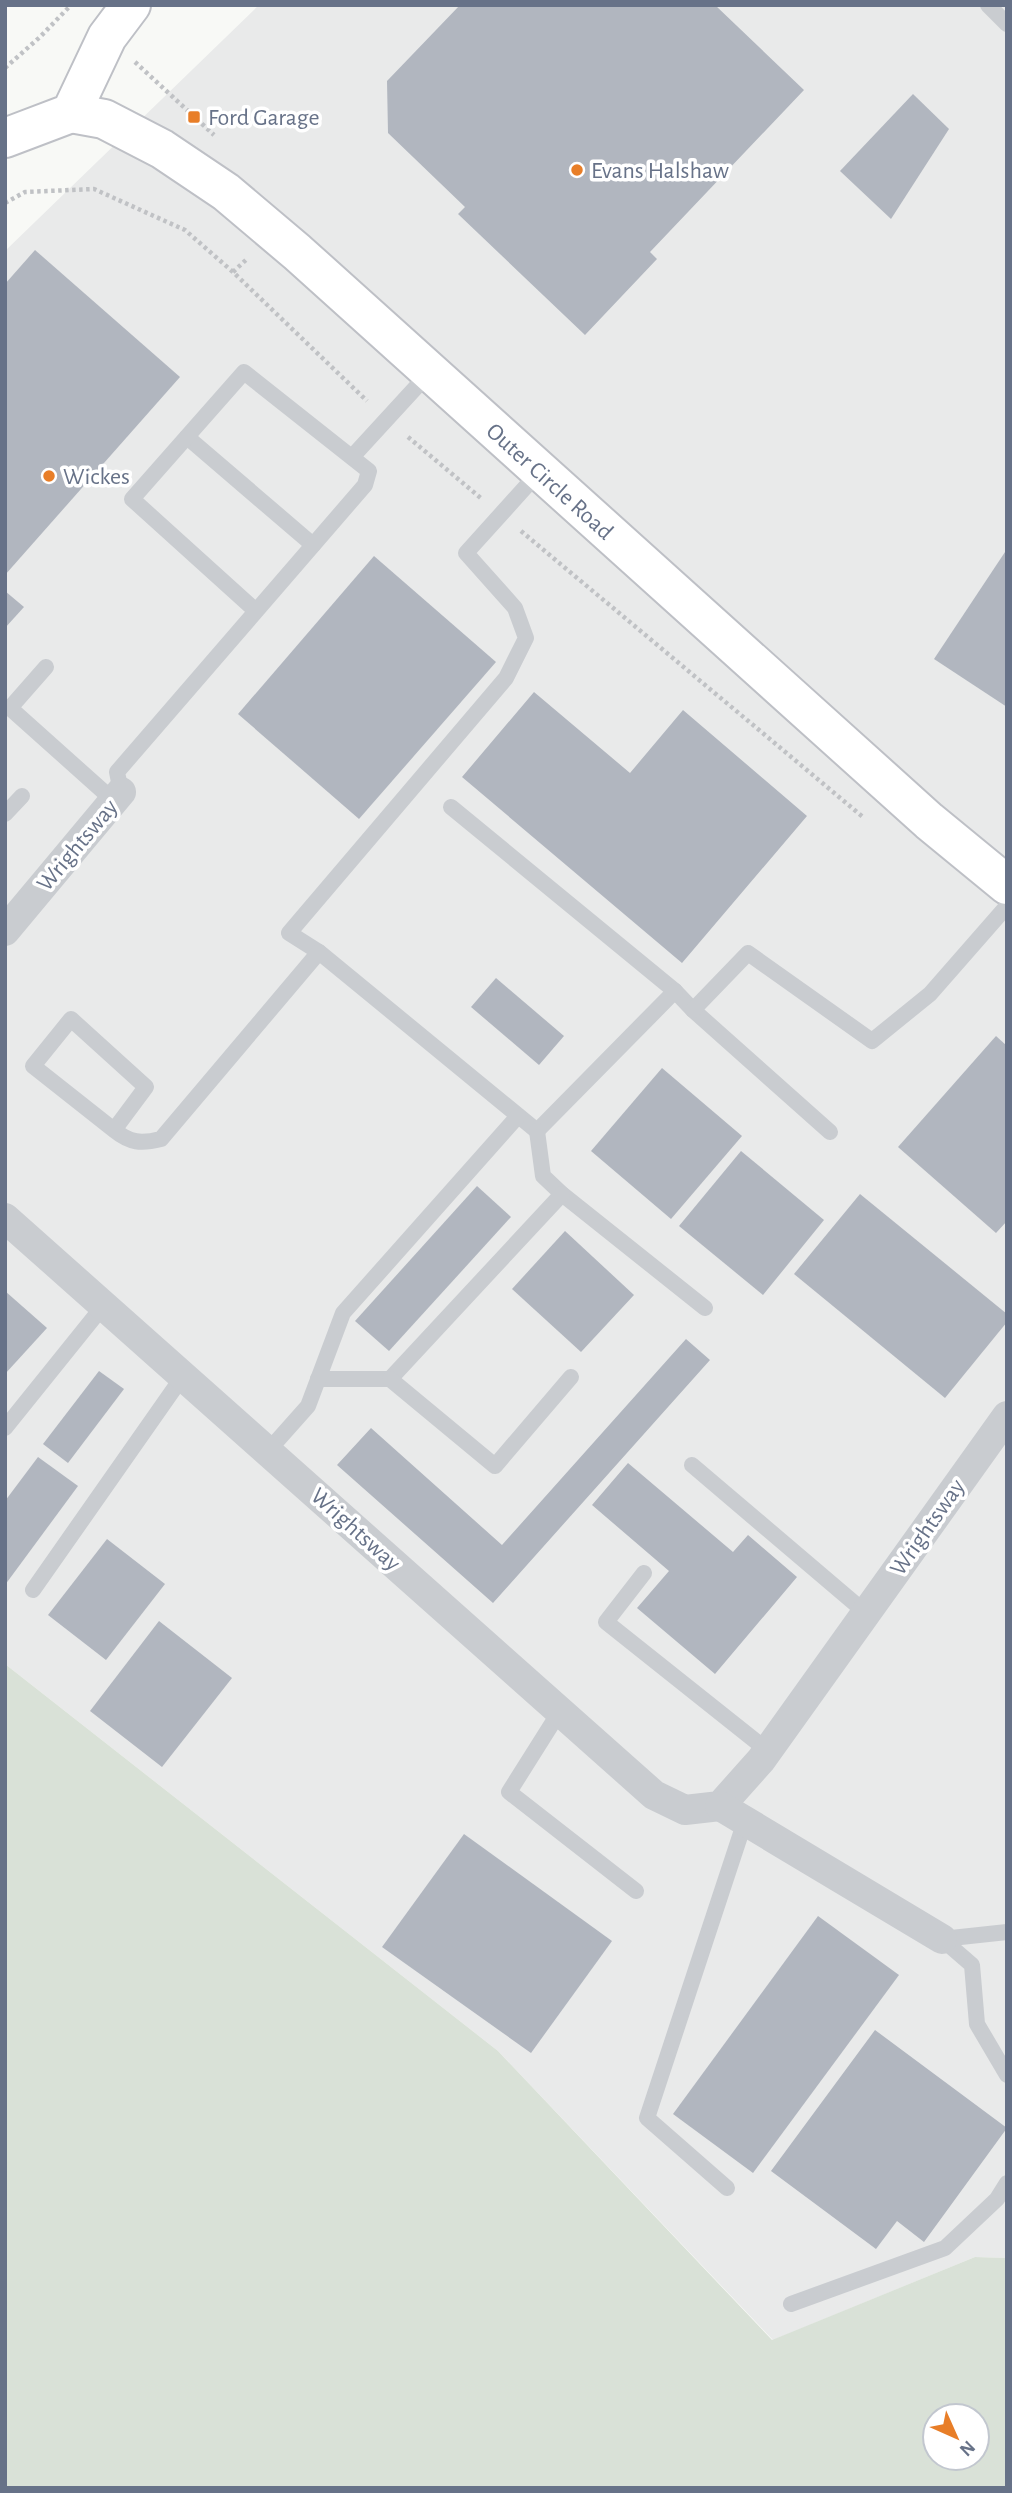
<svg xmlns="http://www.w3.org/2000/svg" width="1012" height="2493" viewBox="0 0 1012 2493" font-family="'Alegreya Sans',sans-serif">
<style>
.built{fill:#e9eaea}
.green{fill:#d9e1d7;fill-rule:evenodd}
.building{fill:#b1b6bf}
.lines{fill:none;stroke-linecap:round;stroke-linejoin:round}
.secondary-casing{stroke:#bec0c6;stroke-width:42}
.path{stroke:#c0c2c5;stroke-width:4.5;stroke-dasharray:3.5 3.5;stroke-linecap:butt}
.lane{stroke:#c9ccd0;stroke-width:16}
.street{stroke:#c9ccd0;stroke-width:30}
.secondary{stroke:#fff;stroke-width:38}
.poi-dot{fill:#e87e28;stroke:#fff;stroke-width:2.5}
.labels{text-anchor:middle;stroke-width:7;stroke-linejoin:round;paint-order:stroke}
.poi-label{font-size:24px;fill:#677288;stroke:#fff;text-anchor:start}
.street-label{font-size:24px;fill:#677288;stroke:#fff}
</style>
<rect width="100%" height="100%" fill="#f8f9f6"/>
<polygon class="built" points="259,5 1007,5 1007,2258 975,2257 773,2340 498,2051 5,1664 5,251"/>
<path class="green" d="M5,1664L498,2051L772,2340L975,2257L1007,2258V2488H5ZM935,2416H977V2458H935Z"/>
<g class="building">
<polygon points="460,5 715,5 804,90 650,252 657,259 585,335 458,214 465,207 388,133 387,81"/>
<polygon points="913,94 949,129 891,219 840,171"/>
<polygon points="35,250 180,377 5,575 5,284"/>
<polygon points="1007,549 1007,707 934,659"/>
<polygon points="374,556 496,662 359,819 238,714"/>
<polygon points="5,591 24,607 5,628"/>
<polygon points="534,692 630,773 683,710 807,816 682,963 462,777"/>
<polygon points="496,978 564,1036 539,1065 471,1007"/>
<polygon points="996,1036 1007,1046 1007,1221 996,1233 898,1147"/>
<polygon points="662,1068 742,1136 671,1219 591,1151"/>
<polygon points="741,1151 824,1220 763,1295 679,1226"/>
<polygon points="477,1186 511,1217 389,1351 355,1321"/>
<polygon points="860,1194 1007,1314 1007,1322 945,1398 794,1274"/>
<polygon points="565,1231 634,1295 581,1352 512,1289"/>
<polygon points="5,1291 47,1328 5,1374"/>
<polygon points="686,1339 710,1360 493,1603 337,1465 371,1428 502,1545"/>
<polygon points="99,1371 124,1389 68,1463 43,1444"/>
<polygon points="38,1457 78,1486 5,1585 5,1501"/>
<polygon points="628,1463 733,1552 748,1535 797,1577 715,1674 637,1608 669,1571 592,1505"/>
<polygon points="107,1539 165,1584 106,1660 48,1615"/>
<polygon points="159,1621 232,1678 162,1767 90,1711"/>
<polygon points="464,1834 612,1941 531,2053 382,1947"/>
<polygon points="818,1916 899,1975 753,2173 673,2114"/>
<polygon points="875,2030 1007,2128 924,2242 897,2221 876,2249 771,2171"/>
</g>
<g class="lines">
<g class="secondary-casing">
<g id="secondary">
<polyline points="71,113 104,119 162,149 226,192 297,252 929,821 1007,885"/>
<polyline points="5,138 71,113 107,37 131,5"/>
</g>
</g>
<g class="path">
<polyline points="135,62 214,135"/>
<polyline points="5,68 40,37 71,5"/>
<polyline points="5,203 25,192 94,189 185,230 233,272 367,401"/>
<polyline points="233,272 248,258"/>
<polyline points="408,437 482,499"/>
<polyline points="521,531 863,817"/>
</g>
<g class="lane">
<polyline points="988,5 1007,24"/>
<polyline points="187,437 313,545"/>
<polyline points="352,457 430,372"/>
<polyline points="46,667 10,708 114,801"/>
<polyline points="121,792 117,772 365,485 369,471 244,372 132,499 256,611"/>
<polyline points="451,807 675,991 693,1010 830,1132"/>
<polyline points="5,814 22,796"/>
<polyline points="319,952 289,933 506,678 526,638 515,608 466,553 540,471"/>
<polyline points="693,1010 748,953 872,1041 930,994 1007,906"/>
<path d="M114,1130L146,1087L71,1019L33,1066L114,1130C130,1143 141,1144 161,1139L319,952L537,1131L675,991"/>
<polyline points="537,1131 543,1176 562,1194 705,1308"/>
<polyline points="318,1379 390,1379 562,1194"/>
<polyline points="390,1379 495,1466 571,1377"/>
<polyline points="5,1428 104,1305"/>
<polyline points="268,1451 308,1406 343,1313 518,1116"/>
<polyline points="692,1465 866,1613"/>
<polyline points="644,1573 606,1622 768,1751"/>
<polyline points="33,1590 183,1376"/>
<polyline points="560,1711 509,1792 636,1891"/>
<polyline points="942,1939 972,1965 977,2024 1007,2075"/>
<polyline points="942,1939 1007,1932"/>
<polyline points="727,2188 647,2118 745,1821"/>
<polyline points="791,2304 945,2248 997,2199 1007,2183"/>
</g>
<g class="street">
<polyline points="5,931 121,792"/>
<polyline points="5,1218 654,1795 685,1810 720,1806 761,1760 1007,1416"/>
<polyline points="720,1806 942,1939"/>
</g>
<use href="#secondary" class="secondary"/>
</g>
<g class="poi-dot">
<rect x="187" y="110" width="14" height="14" rx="3.5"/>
<circle cx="577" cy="170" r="7"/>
<circle cx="49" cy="476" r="7"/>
</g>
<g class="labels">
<g class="poi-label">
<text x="208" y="125">Ford Garage</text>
<text x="591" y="178">Evans Halshaw</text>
<text x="63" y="484">Wickes</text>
</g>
<g class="street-label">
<text transform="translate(550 481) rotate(42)" y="8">Outer Circle Road</text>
<text transform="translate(77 845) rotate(-50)" y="8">Wrightsway</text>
<text transform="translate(927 1527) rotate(-55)" y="8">Wrightsway</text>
<text transform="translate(356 1529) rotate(42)" y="8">Wrightsway</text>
</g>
</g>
<rect width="1012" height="2493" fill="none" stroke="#677288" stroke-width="14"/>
<g transform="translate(956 2437) rotate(135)"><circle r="33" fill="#ffffff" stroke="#c2c7cf" stroke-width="2"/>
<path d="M0-5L12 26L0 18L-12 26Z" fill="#e87e28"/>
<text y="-10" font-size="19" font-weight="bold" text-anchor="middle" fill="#677288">N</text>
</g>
</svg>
